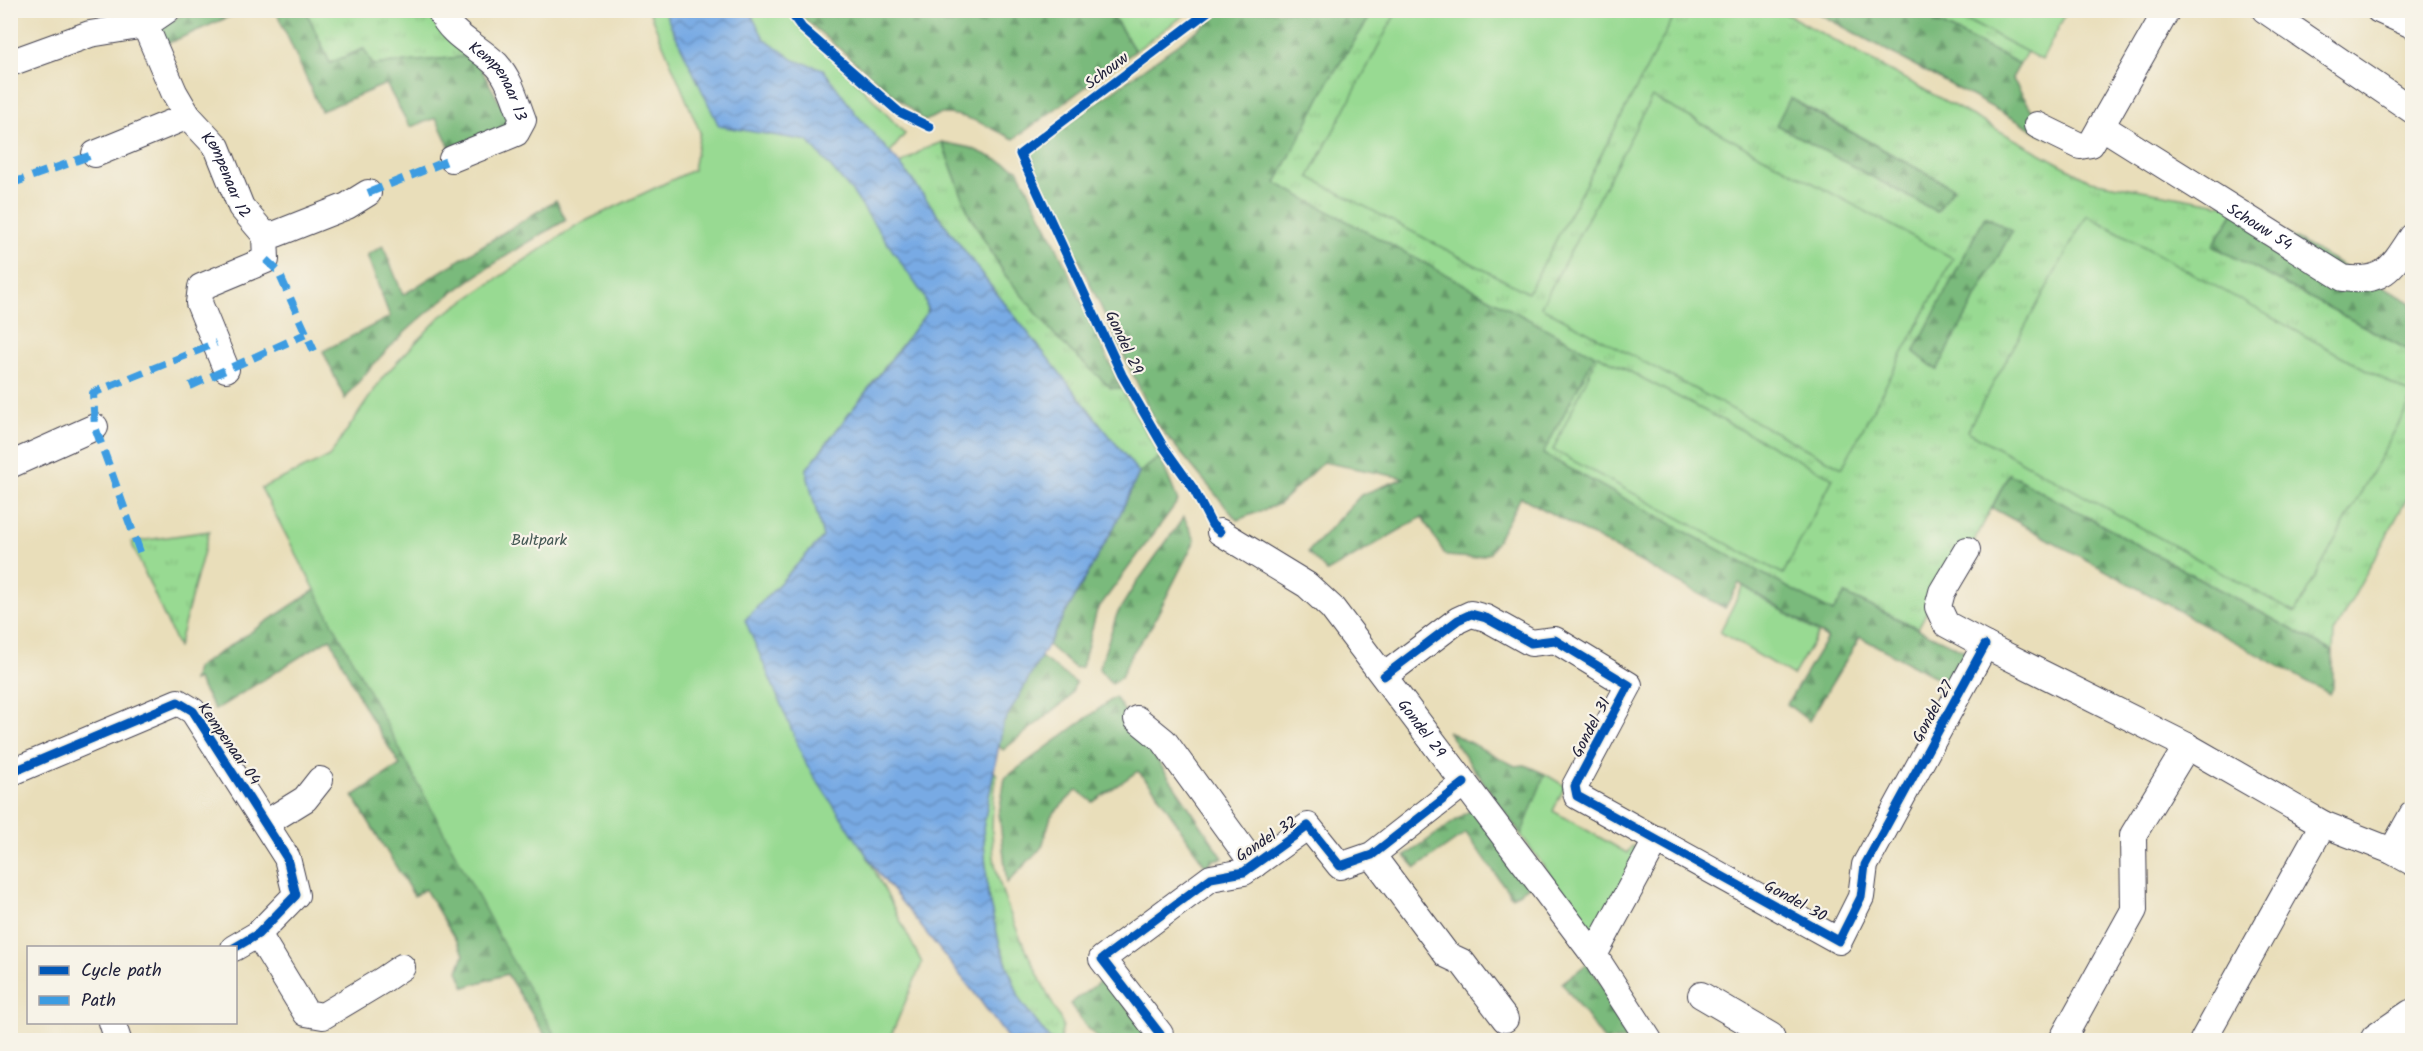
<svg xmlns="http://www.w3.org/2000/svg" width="2423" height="1051" viewBox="0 0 2423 1051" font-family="Kalam,sans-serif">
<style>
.grass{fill:url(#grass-tufts);stroke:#5d7e66;stroke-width:1.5;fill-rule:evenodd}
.forest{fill:url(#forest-firs);stroke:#4e6e5c;stroke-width:1.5}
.green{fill:#98da92;stroke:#5d7e66;stroke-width:1.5}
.water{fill:url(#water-waves);stroke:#4d6690;stroke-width:1.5}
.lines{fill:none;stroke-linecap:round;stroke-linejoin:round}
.minor-casing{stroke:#403e4e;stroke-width:28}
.tertiary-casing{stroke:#403e4e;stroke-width:35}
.minor{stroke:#fff;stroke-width:26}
.tertiary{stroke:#fff;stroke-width:33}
.quiet{stroke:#3c9ce2;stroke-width:8;stroke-dasharray:15 8;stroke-linecap:butt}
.cycleway-casing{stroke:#f7f3e8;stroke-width:13}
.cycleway{stroke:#0057b8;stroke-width:9}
.labels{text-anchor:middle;stroke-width:4.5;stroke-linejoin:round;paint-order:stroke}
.street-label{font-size:16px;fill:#22223b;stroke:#f7f3e8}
.park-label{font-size:16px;fill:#455955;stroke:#f7f3e8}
</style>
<defs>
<pattern id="grass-tufts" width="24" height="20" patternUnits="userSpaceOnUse" patternTransform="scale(1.5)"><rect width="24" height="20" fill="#98da92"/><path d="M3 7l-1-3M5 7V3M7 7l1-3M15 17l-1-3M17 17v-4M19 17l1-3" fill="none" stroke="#83bb7f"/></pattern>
<pattern id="forest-firs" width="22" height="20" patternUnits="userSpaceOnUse" patternTransform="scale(1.5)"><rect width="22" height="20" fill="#7aba7c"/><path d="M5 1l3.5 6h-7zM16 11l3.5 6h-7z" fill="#649767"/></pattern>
<pattern id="water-waves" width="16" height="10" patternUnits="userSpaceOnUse" patternTransform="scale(1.5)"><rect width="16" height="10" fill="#78aae4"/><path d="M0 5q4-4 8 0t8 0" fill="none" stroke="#628aba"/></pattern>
</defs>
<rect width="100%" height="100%" fill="#f7f3e8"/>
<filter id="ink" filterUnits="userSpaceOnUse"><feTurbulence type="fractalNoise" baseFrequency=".0167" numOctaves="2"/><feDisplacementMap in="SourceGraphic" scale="12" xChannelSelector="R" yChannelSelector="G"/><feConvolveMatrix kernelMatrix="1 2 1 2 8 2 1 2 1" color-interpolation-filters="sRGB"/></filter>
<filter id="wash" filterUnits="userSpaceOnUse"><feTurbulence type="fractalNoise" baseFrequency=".008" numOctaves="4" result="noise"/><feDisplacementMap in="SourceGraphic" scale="24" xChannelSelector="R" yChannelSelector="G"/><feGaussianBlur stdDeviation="1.35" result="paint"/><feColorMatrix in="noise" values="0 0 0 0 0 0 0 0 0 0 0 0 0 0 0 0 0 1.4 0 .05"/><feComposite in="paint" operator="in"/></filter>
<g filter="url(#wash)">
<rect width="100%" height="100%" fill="#e9deba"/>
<g class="grass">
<path d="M1334,10L1781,11L2091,181L2237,207L2213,246L2412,352V441L2410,446L2412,457V489L2334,633L2333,652L2009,474L1961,567L1953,564L1918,628L1845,594L1833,613L1491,426L1239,201ZM1790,98L1953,188V189L1937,212Z"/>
<polygon points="306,11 431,11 474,56 373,65 363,49 330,63"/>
<polygon points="1110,11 1190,11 1135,51"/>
<polygon points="1915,11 2050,11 2020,64"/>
<polygon points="942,142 969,214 1005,275 1111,388 1121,388 1160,457 1139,473 990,285 900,164 924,149"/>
<polygon points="210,531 208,536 178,647 131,542"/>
<path d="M994,771L997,775C991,810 989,846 999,881C1013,930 1041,979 1063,1025L1060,1040H1050L1021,1002L1000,945L988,896L983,828Z"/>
</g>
<g class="forest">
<polygon points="189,11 242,11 162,46 154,30"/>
<polygon points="276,11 306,11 330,63 364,49 373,65 474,56 513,127 454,156 436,118 410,127 386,84 321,111"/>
<path d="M795,11H1110L1135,51L1014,139C992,129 967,113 942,114C936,114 930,119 925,121Z"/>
<polygon points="1224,11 1374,11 1331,77 1276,183 1595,355 1543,454 1833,612 1845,594 1969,653 1952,686 1860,637 1809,721 1787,704 1827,638 1739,583 1725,608 1521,497 1490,553 1472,558 1446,556 1422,517 1327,572 1308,552 1361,495 1404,478 1323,462 1279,504 1237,520 1156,423 1064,229 1026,154"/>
<polygon points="1814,11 1915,11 2020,64 2012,78 2049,138"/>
<polygon points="1790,98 1796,102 1953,188 1937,212 1776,125"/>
<polygon points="942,142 971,148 1018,169 1055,243 1121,388 1111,388 1059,340 1005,275 969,214"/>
<path d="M556,200L566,220C479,270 407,317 345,399L323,351L390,317L367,255L383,246L403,295Z"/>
<polygon points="2237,207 2412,303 2412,352 2213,246"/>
<polygon points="1985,216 2012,231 1937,370 1914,352"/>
<polygon points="1160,457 1178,501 1097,610 1082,667 1075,668 1048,645 1114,527 1139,473"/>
<polygon points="2009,474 2333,652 2333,688 2330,694 1992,508"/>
<polygon points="1184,517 1195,540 1152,625 1131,655 1121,677 1112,684 1099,669 1117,614 1133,588"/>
<polygon points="330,580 591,1040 548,1040 507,974 465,987 458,971 464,954 425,889 414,896 353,796 400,765 364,707 330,638 215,710 197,679 193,681 196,668"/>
<polygon points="1041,657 1076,683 1068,699 1003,750 999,746 1003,724"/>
<polygon points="1115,697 1223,858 1213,860 1206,867 1155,790 1138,771 1093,802 1077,790 1051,816 1042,847 1007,883 999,813 1005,778"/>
<polygon points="1447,731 1515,766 1525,765 1545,774 1521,835"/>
<polygon points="1472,809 1529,886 1512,897 1466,833 1416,868 1405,856"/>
<polygon points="1588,963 1639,1040 1604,1040 1562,983"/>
<polygon points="1105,978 1145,1031 1142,1040 1100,1040 1087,1028 1070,1004"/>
</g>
<g class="green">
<polygon points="649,11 791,11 905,134 887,156 928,311 806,470 823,537 746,620 922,963 889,1040 558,1040 509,955 261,488 329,457 383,377 440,317 577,225 693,170 700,132"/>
<polygon points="1397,11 1677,11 1528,293 1309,177"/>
<polygon points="1949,11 2067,11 2042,60"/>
<polygon points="1652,97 1953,258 1842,468 1541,307"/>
<polygon points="2087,215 2412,395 2412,399 2295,613 1967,431"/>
<polygon points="1598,355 1833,478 1783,574 1553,450"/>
<polygon points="1743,586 1818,633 1793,676 1720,632"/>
<polygon points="1545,774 1565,786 1553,811 1627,853 1632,846 1641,852 1594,936 1521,835"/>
</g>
<polygon class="water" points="664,11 753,11 753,18 764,38 794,60 823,69 856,114 900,164 990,285 1139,473 1114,527 1003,724 983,828 988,896 1000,946 1021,1002 1050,1040 1009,1040 976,995 880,875 807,766 745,620 823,537 806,470 928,311 924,296 853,193 808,141 719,126"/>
</g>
<g filter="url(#ink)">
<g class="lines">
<g class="minor-casing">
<g id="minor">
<path id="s1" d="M440,10C451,37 477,45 497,65C510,79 516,102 523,120L516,133L452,159"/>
<polyline points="2265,10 2412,110"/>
<polyline points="2379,10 2412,25"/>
<path id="s2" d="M145,25L174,92L188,116L217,147L241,207L265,235L266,260L201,287L199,303L226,369"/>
<polyline points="10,63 90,34 145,25 167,10"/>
<polyline points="2037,125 2080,146 2091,144 2167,10"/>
<path id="s3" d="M2101,126L2343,278C2383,284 2392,268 2412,237"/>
<polyline points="95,154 188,116"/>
<polyline points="265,235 276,234 347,206 368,193"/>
<polyline points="10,465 95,427"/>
<path id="s4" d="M1220,532L1307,585L1332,608L1594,955L1649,1040"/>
<polyline points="1967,550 1942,592 1938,607 1946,624 1985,645 2187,746 2323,824 2392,851 2412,862"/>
<polyline points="1384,676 1458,620 1471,614 1486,618 1531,643 1555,640 1629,685 1575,786 1577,796 1839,941 1861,897 1865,865 1985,645"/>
<polyline points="1137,719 1164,741 1254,865"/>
<polyline points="10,773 178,702 193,711 287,858 296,895 258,934 234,948"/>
<polyline points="266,823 305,799 320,780"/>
<polyline points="2392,851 2412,815"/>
<polyline points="1372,855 1447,955 1462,962 1505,1019"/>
<polyline points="258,934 306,1013 323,1016 383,980 402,967"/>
<polyline points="1594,955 1657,839"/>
<polyline points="1701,995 1771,1036 1772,1040"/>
<polyline points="112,1022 118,1040"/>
<polyline points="1159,1040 1160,1034 1102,959 1211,878 1244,872 1308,826 1340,866 1372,855 1464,783"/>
<polyline points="2062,1040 2134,910 2133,835 2187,746"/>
<polyline points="2203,1040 2323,824"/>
</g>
</g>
<g class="tertiary-casing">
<polyline id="tertiary" points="2377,1040 2412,1016"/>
</g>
<use href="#minor" class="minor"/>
<use href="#tertiary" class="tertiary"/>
<g class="quiet">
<polyline points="10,184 95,154"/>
<polyline points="368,193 452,159"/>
<polyline points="266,260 278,271 314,351"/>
<polyline points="190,386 306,334"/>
<polyline points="140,552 95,427 93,393 216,343"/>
</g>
<g class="cycleway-casing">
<g id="cycleway">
<polyline points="789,10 802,28 899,112 930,127"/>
<polyline points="1210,10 1020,154 1122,375 1163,446 1193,488 1212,525 1220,532"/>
<polyline points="1384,676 1458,620 1471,614 1486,618 1531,643 1555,640 1629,685 1575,786 1577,796 1839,941 1861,897 1865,865 1985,645"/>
<polyline points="10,773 178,702 193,711 287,858 296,895 258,934 234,948"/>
<polyline points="1159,1040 1160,1034 1102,959 1211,878 1244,872 1308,826 1340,866 1372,855 1464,783"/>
</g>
</g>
<use href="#cycleway" class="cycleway"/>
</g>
</g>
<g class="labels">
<g class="street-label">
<text transform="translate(1106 70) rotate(-37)" y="6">Schouw</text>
<text dy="6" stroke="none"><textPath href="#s1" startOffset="94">Kempenaar 13</textPath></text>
<text dy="6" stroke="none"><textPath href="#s2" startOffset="172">Kempenaar 12</textPath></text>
<text dy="6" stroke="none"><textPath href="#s3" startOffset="188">Schouw 54</textPath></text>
<text transform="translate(1125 342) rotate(65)" y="6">Gondel 29</text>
<text transform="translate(1932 711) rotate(-61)" y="6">Gondel 27</text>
<text transform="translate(1590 727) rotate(-62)" y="6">Gondel 31</text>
<text dy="6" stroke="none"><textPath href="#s4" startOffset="286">Gondel 29</textPath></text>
<text transform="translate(230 743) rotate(55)" y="6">Kempenaar 04</text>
<text transform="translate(1266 838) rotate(-33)" y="6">Gondel 32</text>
<text transform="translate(1796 900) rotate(29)" y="6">Gondel 30</text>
</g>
<g class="park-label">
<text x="539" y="545">Bultpark</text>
</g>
</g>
<rect width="2423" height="1051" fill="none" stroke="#f7f3e8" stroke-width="36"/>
<rect x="27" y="946" width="210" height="78" fill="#f7f3e8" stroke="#a29fa3" stroke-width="1.5"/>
<rect x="39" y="966" width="30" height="9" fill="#0057b8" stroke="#a29fa3" stroke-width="1.5"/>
<text x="81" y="976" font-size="18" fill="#22223b">Cycle path</text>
<rect x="39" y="996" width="30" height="9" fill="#3c9ce2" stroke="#a29fa3" stroke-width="1.5"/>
<text x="81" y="1006" font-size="18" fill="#22223b">Path</text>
</svg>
